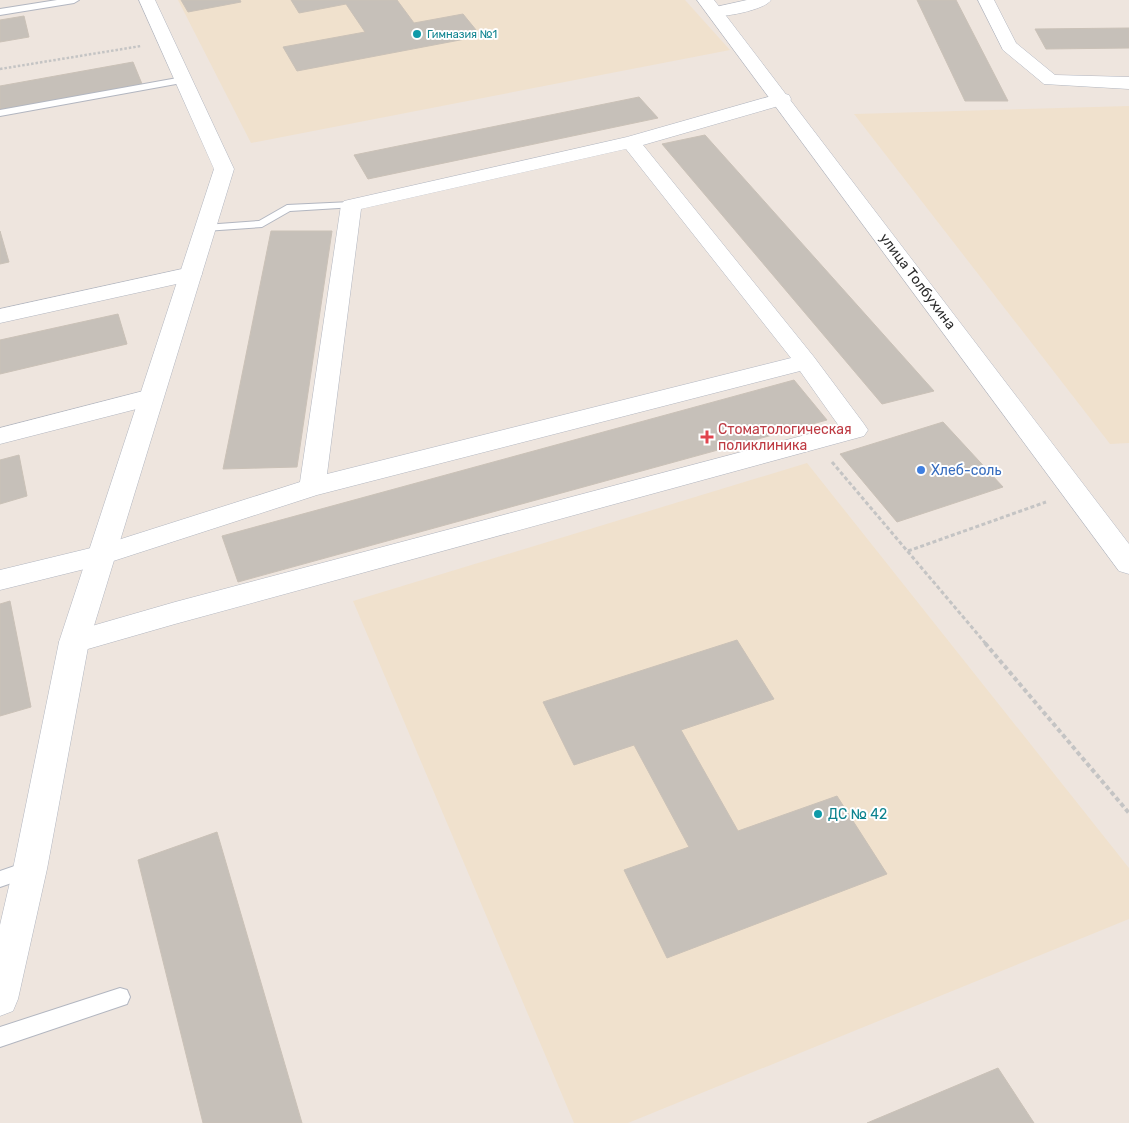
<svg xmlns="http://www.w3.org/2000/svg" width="1129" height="1123" viewBox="0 0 1129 1123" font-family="Rubik,sans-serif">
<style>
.education{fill:#f0e1cd}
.building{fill:#c6c0b9;stroke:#cac1b7}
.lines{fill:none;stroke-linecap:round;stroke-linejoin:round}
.service-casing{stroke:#b2b6c0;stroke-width:2}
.minor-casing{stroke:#b2b6c0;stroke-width:1}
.tertiary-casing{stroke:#b2b6c0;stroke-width:1}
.path-far2{stroke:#c4c4c4;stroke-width:2.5;stroke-dasharray:2.5 2;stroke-linecap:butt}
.path-far1{stroke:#c4c4c4;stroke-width:3;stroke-dasharray:4 2.5;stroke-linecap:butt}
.path{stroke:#c4c4c4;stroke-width:4;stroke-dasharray:4.5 3;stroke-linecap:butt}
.service{fill:#fff;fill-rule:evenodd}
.minor{fill:#fff;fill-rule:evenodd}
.tertiary{fill:#fff;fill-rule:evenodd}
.culture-dot{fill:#0f9aa8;stroke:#fff;stroke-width:2}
.health-dot{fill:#e0444e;stroke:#fff;stroke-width:2}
.shop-dot{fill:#3f7fe0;stroke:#fff;stroke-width:2}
.labels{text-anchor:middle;stroke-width:4;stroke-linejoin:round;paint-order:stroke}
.far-culture-label{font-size:11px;fill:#0d838f;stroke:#fff;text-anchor:start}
.street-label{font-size:14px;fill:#2c2c2c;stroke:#fff}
.health-label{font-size:14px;fill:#be3a42;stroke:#fff;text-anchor:start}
.shop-label{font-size:14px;fill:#366cbe;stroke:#fff;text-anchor:start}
.culture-label{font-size:14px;fill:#0d838f;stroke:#fff;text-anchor:start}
</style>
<rect width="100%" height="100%" fill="#eee5de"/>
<g class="education">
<polygon points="178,0 685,0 730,50 251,143"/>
<polygon points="1129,106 1129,443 1110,444 854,114"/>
<polygon points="807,463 1129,868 1129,919 628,1123 574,1123 353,601"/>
</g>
<g class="building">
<polygon points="181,0 240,0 241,2 188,12"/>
<polygon points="291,0 397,0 414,23 463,14 481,36 297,71 283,47 365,32 346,4 299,13"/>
<polygon points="917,0 956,0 1008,101 965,101"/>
<polygon points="24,16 29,37 0,42 0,20"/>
<polygon points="1129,28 1129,48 1046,49 1035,29"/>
<polygon points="133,62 142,84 0,110 0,86"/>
<polygon points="639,97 658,118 368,179 354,155"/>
<polygon points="705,135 934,391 882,404 662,144"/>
<polygon points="0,231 9,262 0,264"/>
<polygon points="271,231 332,231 297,467 223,469"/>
<polygon points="118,314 127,344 0,374 0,340"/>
<polygon points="794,380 827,420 238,582 222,536"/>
<polygon points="943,422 1003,487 897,522 840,454"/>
<polygon points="19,455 27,496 0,504 0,460"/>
<polygon points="10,601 31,707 0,716 0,604"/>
<polygon points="737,640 774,699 681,730 738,831 837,796 887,874 667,958 624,870 689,847 634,745 574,765 543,702"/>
<polygon points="217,832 302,1123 203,1123 138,860"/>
<polygon points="998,1068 1034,1123 867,1123"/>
</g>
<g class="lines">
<g class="service-casing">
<g id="service">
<polygon points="57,0 79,0 74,3 0,15 0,9"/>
<polygon points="183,77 187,78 187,82 0,116 0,110"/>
<polygon points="351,202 357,205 355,207 290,211 262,227 205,231 199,228 205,225 259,221 287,205"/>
<polygon points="29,861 35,863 38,869 35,875 0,887 0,871"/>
<polygon points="120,988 127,990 130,997 127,1004 0,1047 0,1027"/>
</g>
</g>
<g class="minor-casing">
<g id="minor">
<path d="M747,0H771C765,10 722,18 711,16L708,12L711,8Z"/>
<polygon points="978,0 994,0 1016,43 1055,75 1129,77 1129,89 1044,84 1003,50"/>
<path d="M782,93L789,95L791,99L789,103L643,145L814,357L864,424L868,430L864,436L175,624L74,653L64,650L59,642L64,634L175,602L839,426L800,371L317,495L101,565L0,590V570L99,546L300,482L341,205L344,201L627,137ZM626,149L791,358L327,474L361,209Z"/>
<polygon points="191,267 199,269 202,274 199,279 0,323 0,309"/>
<polygon points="151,389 160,391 163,397 160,403 0,444 0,428"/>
</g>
</g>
<g class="tertiary-casing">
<g id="tertiary">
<polygon points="139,0 155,0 234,169 89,642 47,869 18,999 13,1011 0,1016 0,925 13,869 59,642 214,169"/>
<polygon points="697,0 714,0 1129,544 1129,574 1119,571"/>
</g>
</g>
<polyline class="path-far2" points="0,69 141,46"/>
<g class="path-far1">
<polyline points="832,462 986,644"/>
<polyline points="908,551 1046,502"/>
</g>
<polyline class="path" points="985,643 1129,813"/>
<use href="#service" class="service"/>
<use href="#minor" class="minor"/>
<use href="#tertiary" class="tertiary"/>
</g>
<g class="culture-dot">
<circle cx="417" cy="34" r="5"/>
<circle cx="818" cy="814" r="5"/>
</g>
<path class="health-dot" d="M704.5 429.5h5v5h5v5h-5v5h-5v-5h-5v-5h5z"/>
<circle class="shop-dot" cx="921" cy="470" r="5"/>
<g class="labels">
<g class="far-culture-label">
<text x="427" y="38">Гимназия №1</text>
</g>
<g class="street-label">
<text transform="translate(918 281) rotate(53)" y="5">улица Толбухина</text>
</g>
<g class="health-label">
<text x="718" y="434">Стоматологическая<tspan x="718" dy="16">поликлиника</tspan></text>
</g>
<g class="shop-label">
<text x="931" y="475">Хлеб-соль</text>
</g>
<g class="culture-label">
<text x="828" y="819">ДС № 42</text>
</g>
</g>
</svg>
